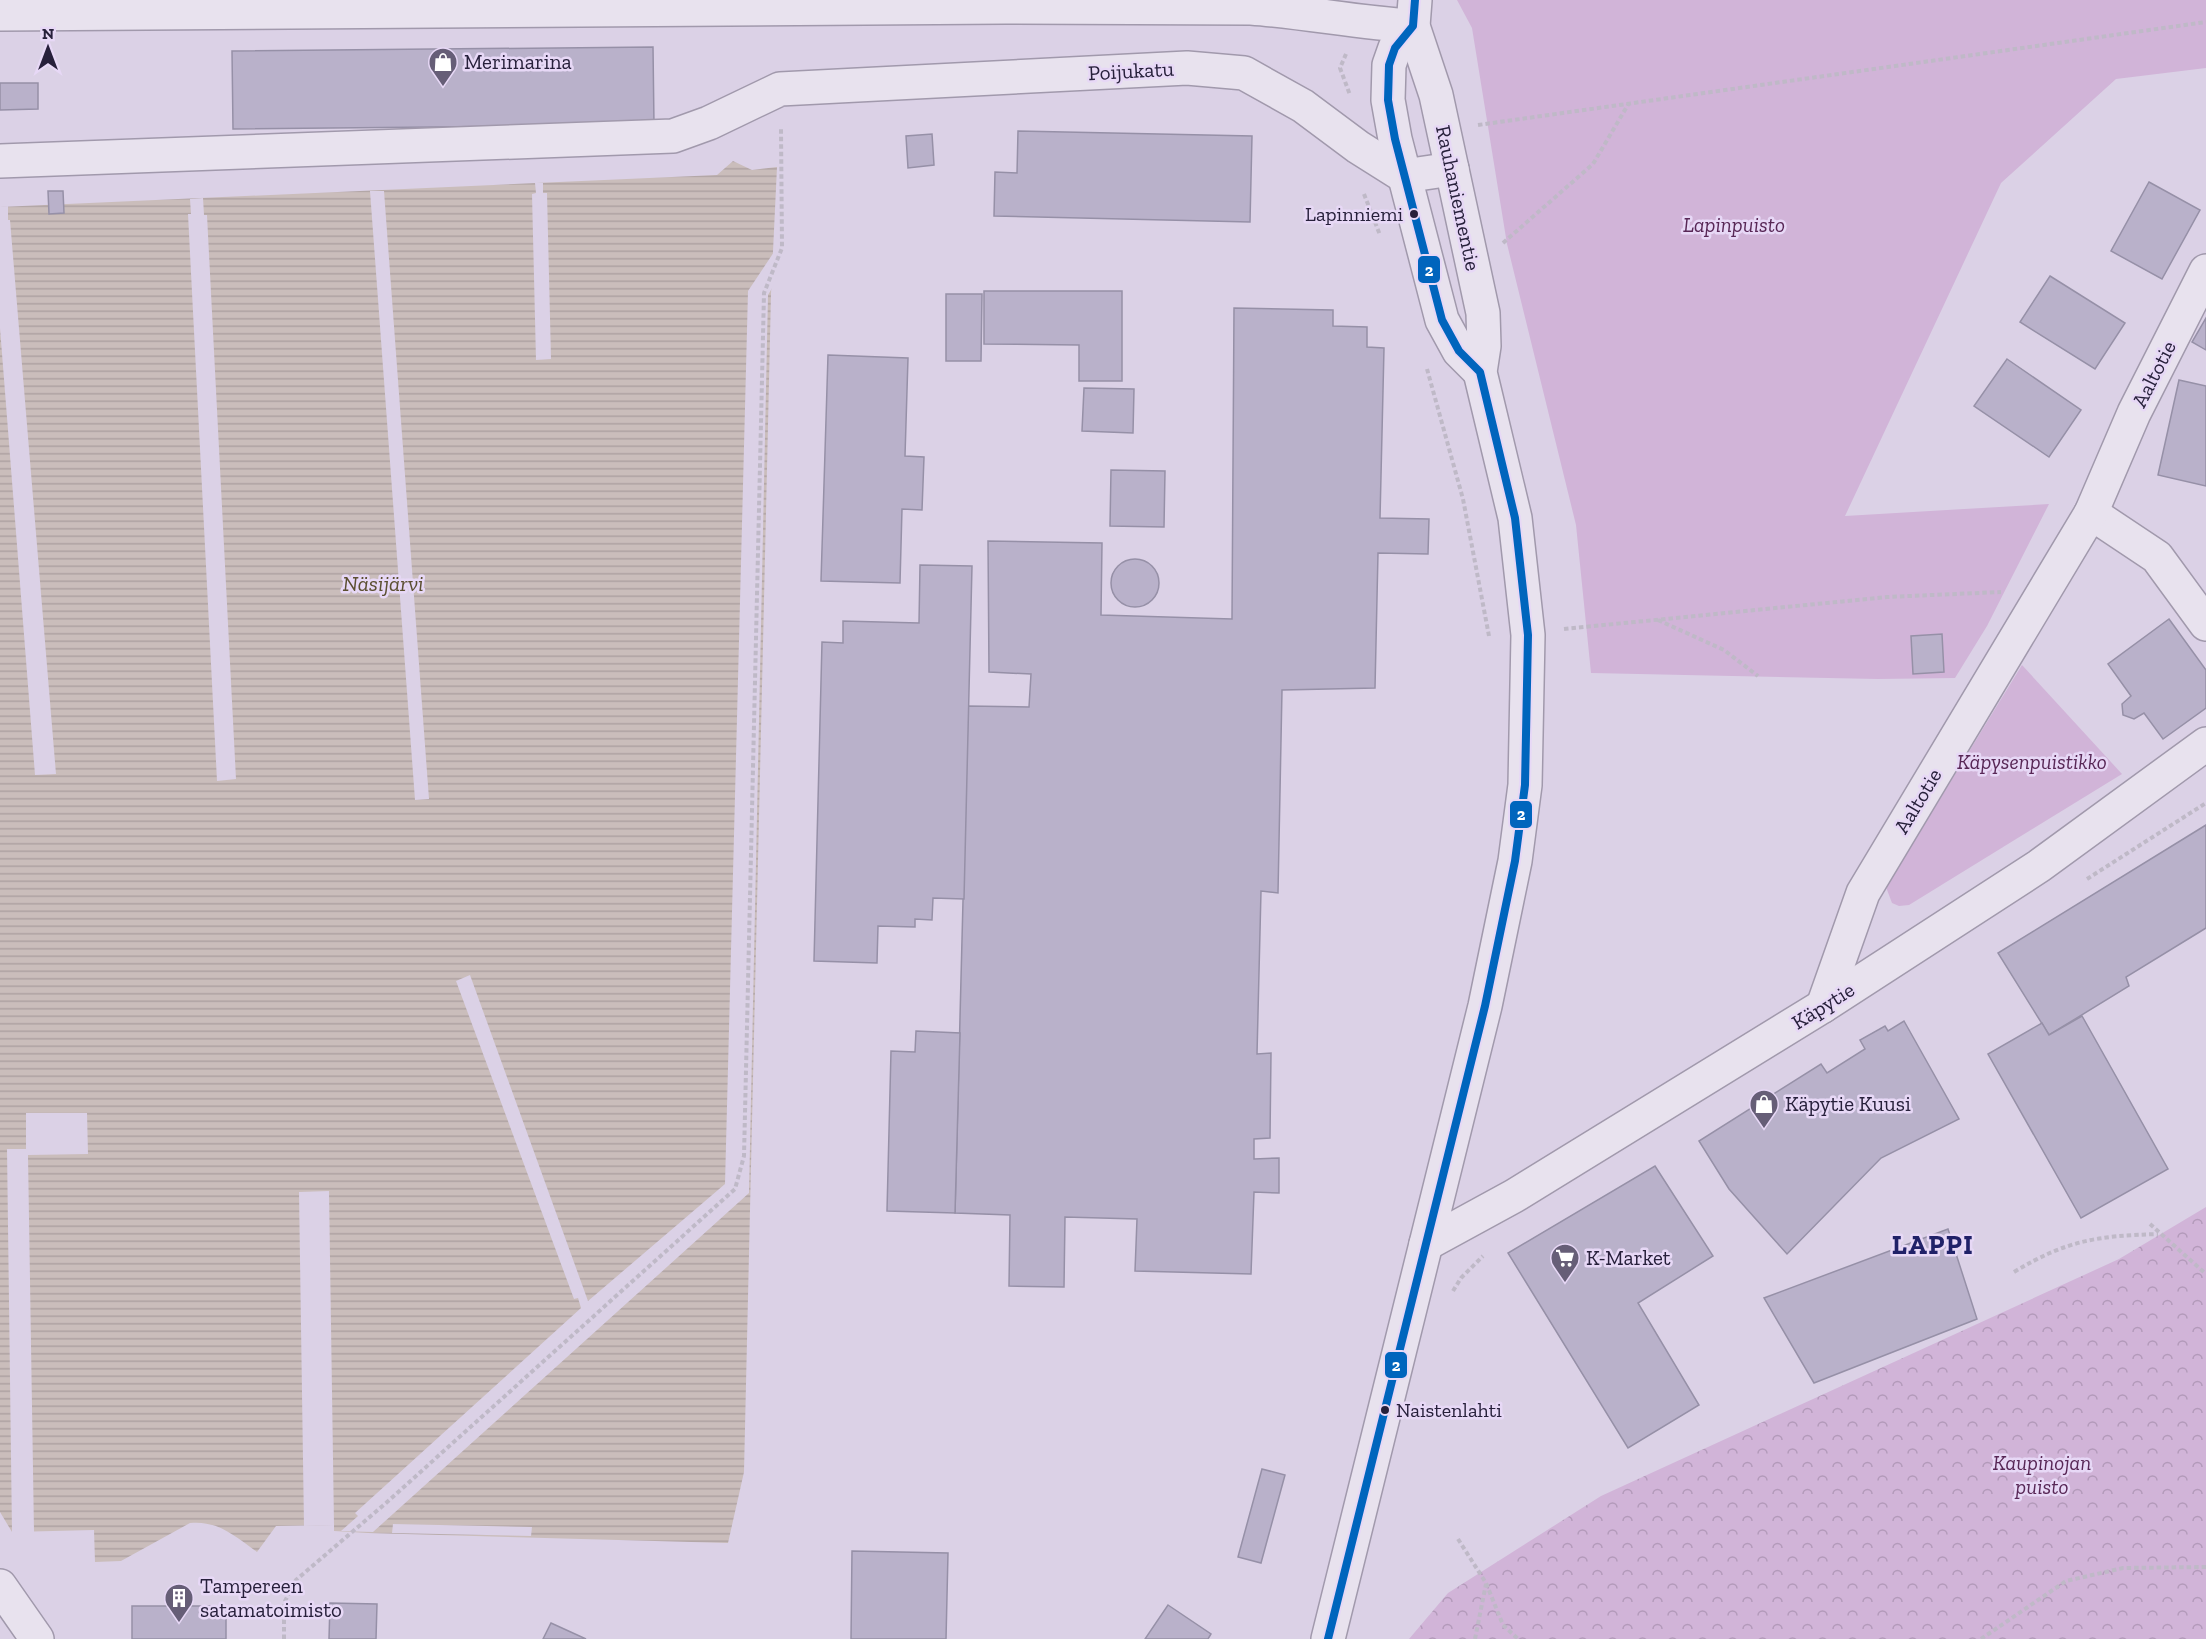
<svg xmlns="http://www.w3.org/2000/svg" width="2206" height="1639" viewBox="0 0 2206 1639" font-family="'Zilla Slab',serif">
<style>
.forest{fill:url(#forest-crowns)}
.park{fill:#d1b4d8}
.water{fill:url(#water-rules)}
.pier{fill:#dbd1e6}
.building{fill:#b9b1ca;stroke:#9690a7;stroke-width:1.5}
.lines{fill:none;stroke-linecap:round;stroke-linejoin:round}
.minor-casing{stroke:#a199ac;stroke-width:36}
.path{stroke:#bfb9c7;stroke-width:4;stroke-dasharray:4.5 3;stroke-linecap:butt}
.minor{stroke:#e8e2ee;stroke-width:33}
.bus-1-casing{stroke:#e7d8f6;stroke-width:12}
.bus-1{stroke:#0065bd;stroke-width:8}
.bus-dot{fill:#27203b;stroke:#e7d8f6;stroke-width:2}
.labels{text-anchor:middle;stroke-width:5;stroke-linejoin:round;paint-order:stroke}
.bus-label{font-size:20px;fill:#27203b;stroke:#e7d8f6;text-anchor:end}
.poi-label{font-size:21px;fill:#27203b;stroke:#e7d8f6;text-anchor:start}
.street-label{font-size:21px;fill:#27203b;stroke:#e7d8f6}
.park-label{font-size:21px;font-style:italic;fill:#582756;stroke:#e7d8f6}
.water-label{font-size:22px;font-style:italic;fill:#5b4f30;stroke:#e7d8f6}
.district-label{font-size:27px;font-weight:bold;letter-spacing:1.5px;fill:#202168;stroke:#e7d8f6}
.line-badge{stroke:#e7d8f6;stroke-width:2}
.badge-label{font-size:16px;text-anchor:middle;font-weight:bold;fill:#fff}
</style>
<defs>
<pattern id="forest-crowns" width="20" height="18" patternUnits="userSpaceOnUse" patternTransform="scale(1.5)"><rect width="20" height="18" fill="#d1b4d8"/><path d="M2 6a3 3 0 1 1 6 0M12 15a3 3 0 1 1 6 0" fill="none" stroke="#b39aba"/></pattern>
<pattern id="water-rules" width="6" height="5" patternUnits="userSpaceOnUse" patternTransform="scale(1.5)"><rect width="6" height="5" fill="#cabdbb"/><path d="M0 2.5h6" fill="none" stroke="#aea2a2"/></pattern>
</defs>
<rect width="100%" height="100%" fill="#dbd1e6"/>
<polygon class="forest" points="2206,1207 2206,1639 1409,1639 1448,1593 1601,1496 2119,1259"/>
<g class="park">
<polygon points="1457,0 2206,0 2206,68 2116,79 2001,183 1845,516 2049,504 1987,626 1955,678 1878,679 1591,673 1576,525 1507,244 1472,28"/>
<polygon points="2022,665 2122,774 1909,905 1899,906 1892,903 1886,887"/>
</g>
<path class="water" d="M733,161L752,170L777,167L771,294L744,1472L728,1543L368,1533L334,1531V1525L276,1526L257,1552C236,1537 218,1520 190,1523L121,1561L95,1562L94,1530L12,1532L0,1512V207L717,175Z"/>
<g class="pier">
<polygon points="535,183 543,183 543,193 547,193 551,359 536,360 532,194 536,193"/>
<polygon points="370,191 384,191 429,799 415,800"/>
<polygon points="203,198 204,215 207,215 236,779 217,781 188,214 191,214 190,199"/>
<polygon points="8,206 8,220 10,220 56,774 35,775 0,328 0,207"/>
<polygon points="776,249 775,283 768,295 749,1193 373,1532 341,1531 358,1516 355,1513 581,1308 578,1298 574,1299 456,981 470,975 588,1301 725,1184 748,291"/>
<polygon points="26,1113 87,1113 88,1154 28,1155 34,1532 12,1532 7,1149 26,1149"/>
<polygon points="329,1191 334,1525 304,1526 299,1192"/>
<polygon points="393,1524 532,1527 531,1536 392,1533"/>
</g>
<g class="building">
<polygon points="653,47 654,125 233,129 232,51"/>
<polygon points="0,83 38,83 38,109 0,110"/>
<polygon points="1018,131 1252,136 1250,222 994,216 995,172 1017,173"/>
<polygon points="932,134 934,165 908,168 906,136"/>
<polygon points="2149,182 2200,210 2162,279 2111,251"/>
<polygon points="48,191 63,191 64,213 49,214"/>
<polygon points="2050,276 2125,323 2095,369 2020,322"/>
<polygon points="984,291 1122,291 1122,381 1079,381 1079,345 984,344"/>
<polygon points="946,294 982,294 981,361 946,361"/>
<polygon points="1234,308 1333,310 1333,326 1367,327 1367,347 1384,348 1380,518 1429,519 1428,554 1378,553 1375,688 1282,690 1278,893 1261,891 1257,1054 1271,1053 1270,1138 1254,1139 1254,1159 1279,1158 1279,1193 1254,1192 1251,1274 1135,1271 1137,1219 1065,1217 1064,1287 1009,1286 1010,1215 955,1213 968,706 1029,707 1031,674 989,672 988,541 1102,543 1101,615 1232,619"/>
<polygon points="2206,318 2206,350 2192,342"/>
<polygon points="828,355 908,358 905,456 924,457 922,510 902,509 900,583 821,581"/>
<polygon points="2007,359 2081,410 2049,457 1974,406"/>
<polygon points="2179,380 2206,386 2206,486 2158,475"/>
<polygon points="1084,388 1134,389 1133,433 1082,431"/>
<polygon points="1111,470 1165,471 1164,527 1110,526"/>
<circle cx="1135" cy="583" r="24"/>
<polygon points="920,565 972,566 964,899 933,898 932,920 915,919 915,927 878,926 877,963 814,961 822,642 843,643 843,621 919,623"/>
<polygon points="2169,619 2206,670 2206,708 2163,739 2144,713 2134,719 2123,715 2122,704 2131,696 2108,664"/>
<polygon points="1942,634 1944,672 1913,674 1911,636"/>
<polygon points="2206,825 2206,928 2126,977 2129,986 2049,1035 1998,953"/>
<polygon points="2082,1016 2168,1169 2081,1218 1988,1054 2042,1023 2049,1035"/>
<polygon points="1904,1021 1959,1119 1881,1158 1787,1254 1729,1189 1699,1141 1821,1064 1827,1073 1865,1049 1860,1040 1885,1026 1888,1031"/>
<polygon points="916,1031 960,1033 955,1213 887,1211 891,1051 915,1052"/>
<polygon points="1655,1166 1713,1256 1638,1303 1699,1405 1628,1448 1508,1253"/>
<polygon points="1948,1229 1977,1319 1814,1383 1764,1298"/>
<polygon points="1262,1469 1285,1475 1261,1563 1238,1557"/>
<polygon points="852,1551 948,1553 946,1639 851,1639"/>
<polygon points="330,1603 377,1604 376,1639 329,1639"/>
<polygon points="1168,1605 1211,1634 1208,1639 1145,1639"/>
<rect x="132" y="1606" width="94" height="33"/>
<polygon points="551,1623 586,1639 543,1639"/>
</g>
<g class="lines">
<g class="minor-casing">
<g id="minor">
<path d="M0,14L1005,7L1251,8C1306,12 1359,23 1413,26"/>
<polyline points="1413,26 1395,48 1389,65 1388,100 1395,139 1442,320 1459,351 1480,372"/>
<polyline points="0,161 673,136 709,123 780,89 1187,68 1244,73 1303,106 1358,147 1404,176 1452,169"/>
<polyline points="2091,513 2157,557 2206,624"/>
<polyline points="1823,1006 1863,893 2091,513 2134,413 2206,271"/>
<polyline points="1426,1244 1514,1196 1823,1006 2039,866 2206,744"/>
<polyline points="0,1586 37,1639"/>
<polyline points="1328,1639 1485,1006 1515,861 1525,785 1528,635 1515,518 1480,372 1484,346 1483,313 1436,95 1413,26 1415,0"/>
</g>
</g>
<g class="path">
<polyline points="1346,54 1340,68 1350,95"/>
<polyline points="1478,125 2206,22"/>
<polyline points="1364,194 1380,235"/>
<polyline points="1503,243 1593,164 1629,103"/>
<polyline points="1427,369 1463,499 1489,636"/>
<polyline points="1658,620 1724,650 1758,676"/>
<polyline points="1564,629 1887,597 2001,592"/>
<polyline points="2087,879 2206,803"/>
<polyline points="2150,1224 2206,1274"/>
<path d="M2014,1272C2067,1240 2097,1236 2158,1234"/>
<polyline points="1453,1291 1461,1278 1483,1256"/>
<polyline points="1458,1539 1486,1583 1503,1625 1518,1639"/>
<polyline points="284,1639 284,1603 296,1580 386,1503 735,1189 744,1156 764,293 782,248 781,129"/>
<polyline points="1475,1639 1486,1584"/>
<polyline points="1981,1639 2066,1581 2123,1568 2206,1567"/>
</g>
<use href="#minor" class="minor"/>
<g class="bus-1-casing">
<polyline id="bus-1" points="1328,1639 1485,1006 1515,861 1525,785 1528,635 1515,518 1480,372 1459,351 1442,320 1395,139 1388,100 1389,65 1395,48 1413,26 1415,0"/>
</g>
<use href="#bus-1" class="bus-1"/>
</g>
<defs>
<g id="shop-pin" transform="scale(1.5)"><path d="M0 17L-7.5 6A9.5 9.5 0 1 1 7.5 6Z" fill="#665e77" stroke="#e7d8f6"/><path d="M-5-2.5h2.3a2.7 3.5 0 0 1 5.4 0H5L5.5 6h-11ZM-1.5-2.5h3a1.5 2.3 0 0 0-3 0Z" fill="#fff"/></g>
<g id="supermarket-pin" transform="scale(1.5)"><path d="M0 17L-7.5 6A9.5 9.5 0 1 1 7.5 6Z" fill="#665e77" stroke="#e7d8f6"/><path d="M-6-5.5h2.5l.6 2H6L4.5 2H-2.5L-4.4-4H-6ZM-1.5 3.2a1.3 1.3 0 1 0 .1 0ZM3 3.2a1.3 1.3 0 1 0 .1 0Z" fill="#fff"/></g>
<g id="building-pin" transform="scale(1.5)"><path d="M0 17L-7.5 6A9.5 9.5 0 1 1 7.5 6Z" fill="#665e77" stroke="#e7d8f6"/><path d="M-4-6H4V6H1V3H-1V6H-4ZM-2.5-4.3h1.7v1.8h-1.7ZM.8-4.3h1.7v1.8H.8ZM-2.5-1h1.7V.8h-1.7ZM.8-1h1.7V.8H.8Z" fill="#fff"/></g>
</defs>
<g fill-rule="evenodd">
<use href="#shop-pin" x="443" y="62"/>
<use href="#shop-pin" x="1764" y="1104"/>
<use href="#supermarket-pin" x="1565" y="1258"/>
<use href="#building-pin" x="179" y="1598"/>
</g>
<g class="bus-dot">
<circle cx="1414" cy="214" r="5"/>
<circle cx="1385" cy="1410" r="5"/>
</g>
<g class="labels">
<g class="bus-label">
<text x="1403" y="221">Lapinniemi</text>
<text x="1396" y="1417" text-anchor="start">Naistenlahti</text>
</g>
<g class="poi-label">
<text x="464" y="69">Merimarina</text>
<text x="1785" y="1111">Käpytie Kuusi</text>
<text x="1586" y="1265">K-Market</text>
<text x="200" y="1593">Tampereen<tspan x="200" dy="24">satamatoimisto</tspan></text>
</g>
<g class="street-label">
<text transform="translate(1131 71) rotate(-3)" y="7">Poijukatu</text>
<text transform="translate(1458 198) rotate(78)" y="7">Rauhaniementie</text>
<text transform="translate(2154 374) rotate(-63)" y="7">Aaltotie</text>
<text transform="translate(1918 801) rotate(-59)" y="7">Aaltotie</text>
<text transform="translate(1823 1006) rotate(-32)" y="7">Käpytie</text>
</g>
<g class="park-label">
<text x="1734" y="232">Lapinpuisto</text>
<text x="2032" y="769">Käpysenpuistikko</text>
<text x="2042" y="1470">Kaupinojan<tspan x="2042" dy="24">puisto</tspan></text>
</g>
<g class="water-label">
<text x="383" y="591">Näsijärvi</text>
</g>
<g class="district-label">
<text x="1933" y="1254">LAPPI</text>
</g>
</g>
<g class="line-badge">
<rect x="1417" y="255" width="24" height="29" rx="6" fill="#0065bd"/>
<rect x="1509" y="800" width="24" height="29" rx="6" fill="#0065bd"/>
<rect x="1384" y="1351" width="24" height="28" rx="6" fill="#0065bd"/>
</g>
<g class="badge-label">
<text x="1429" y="276">2</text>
<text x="1521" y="820">2</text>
<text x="1396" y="1371">2</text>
</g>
<g transform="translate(48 48)" stroke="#e7d8f6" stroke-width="4.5" paint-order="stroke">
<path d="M0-4.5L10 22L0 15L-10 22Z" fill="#27203b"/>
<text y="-9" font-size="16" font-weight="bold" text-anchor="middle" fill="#27203b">N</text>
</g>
</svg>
